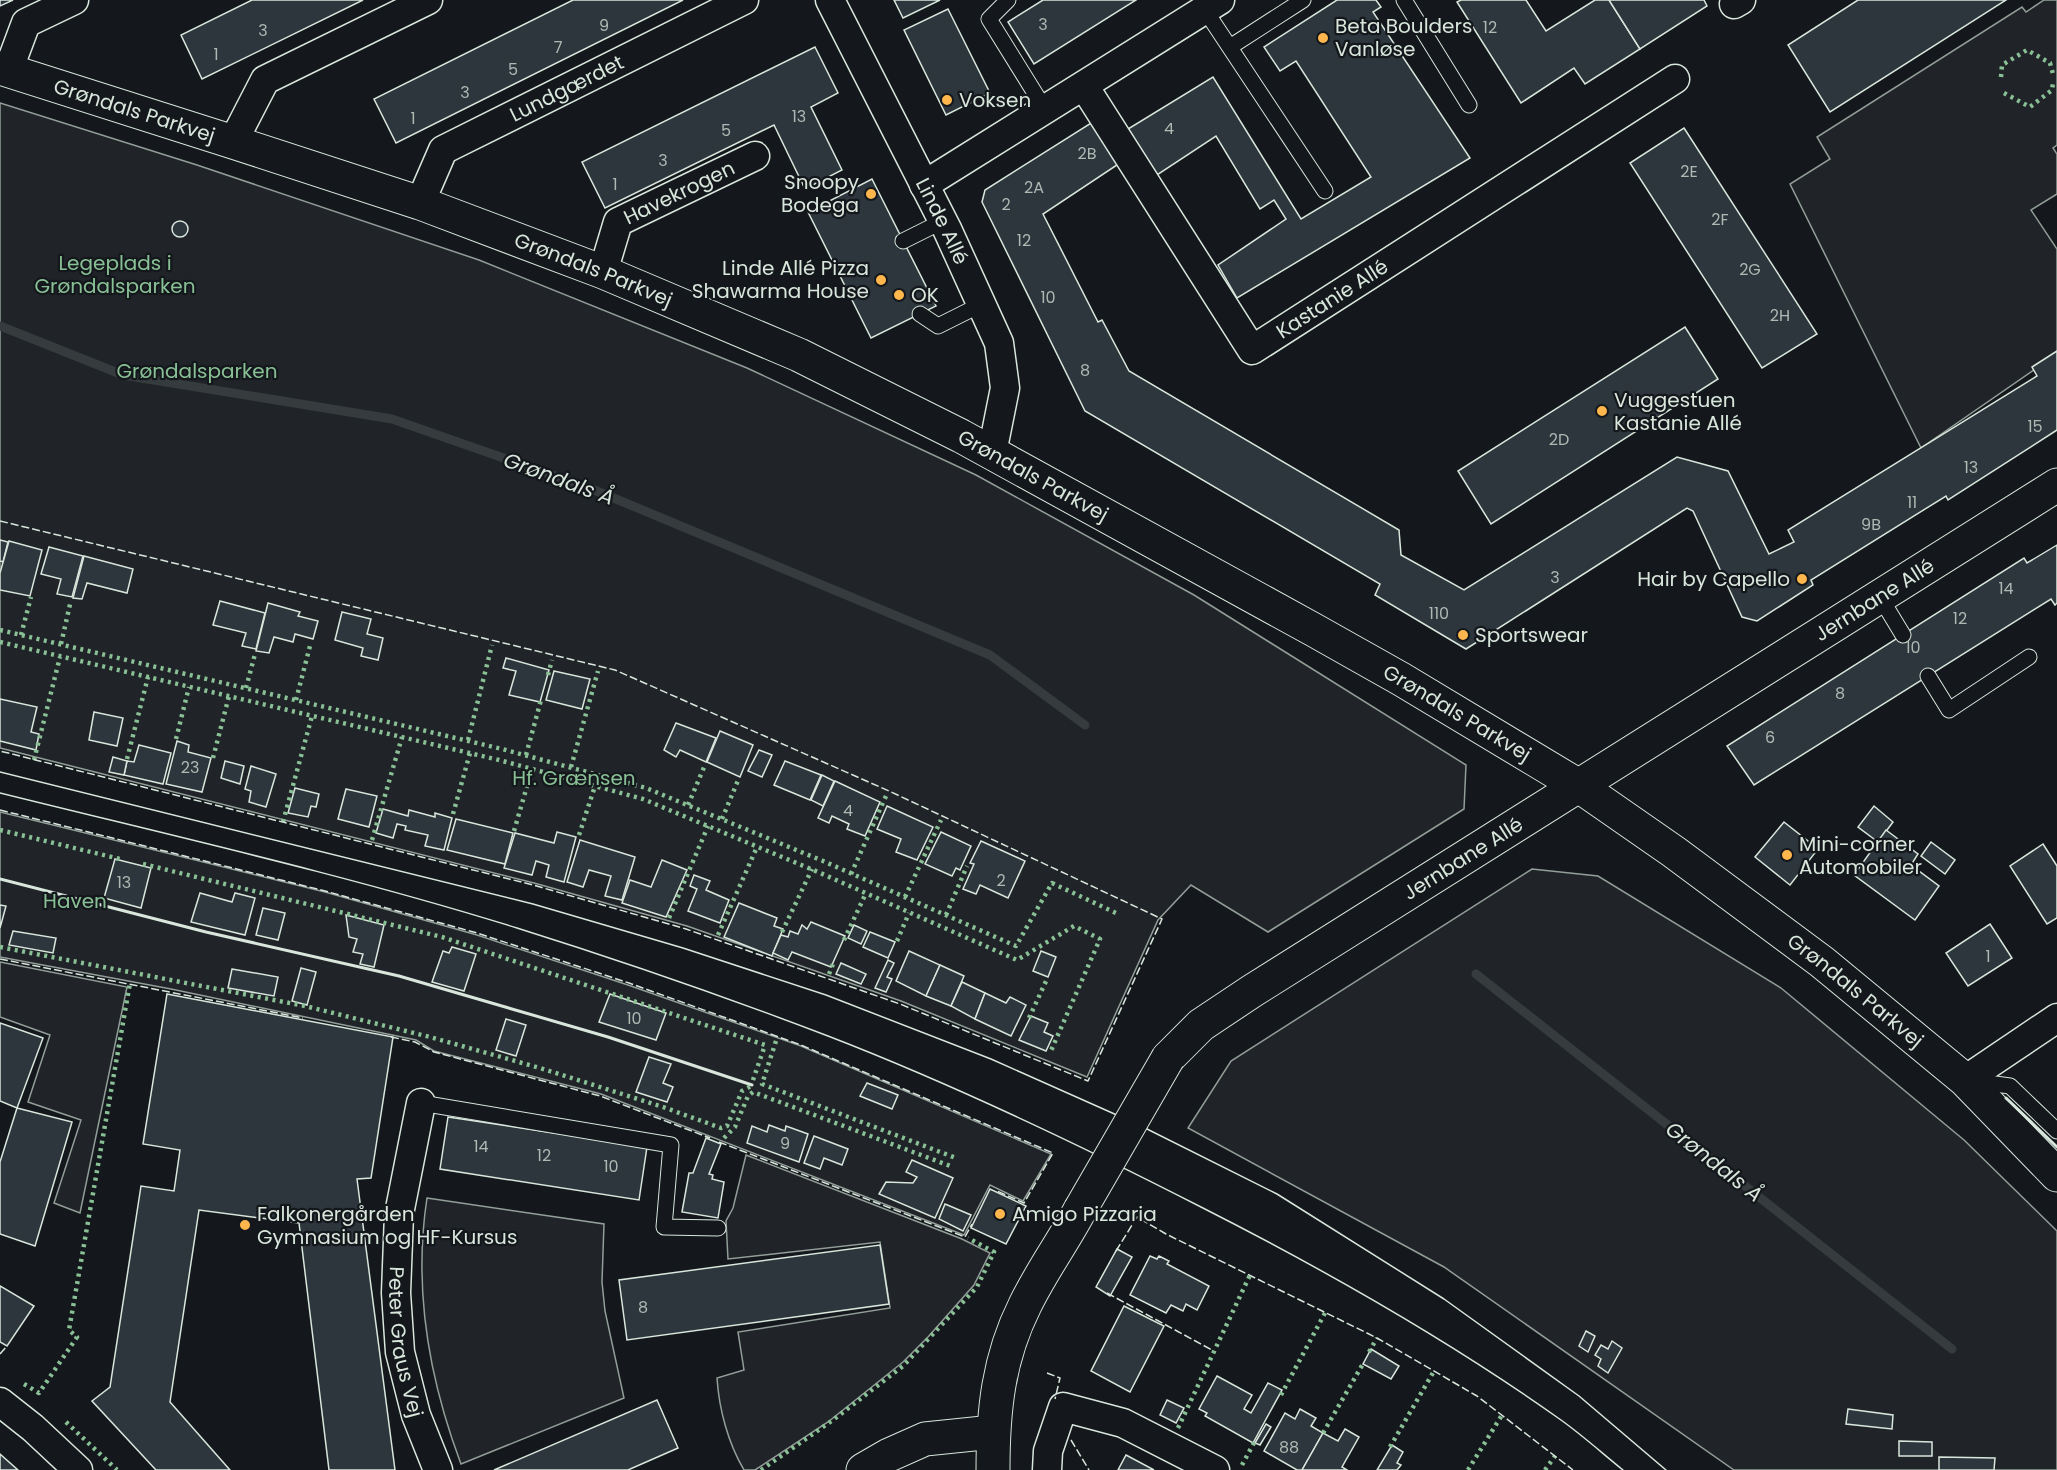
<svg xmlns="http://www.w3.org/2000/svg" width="2057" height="1470" viewBox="0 0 2057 1470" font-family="Poppins,sans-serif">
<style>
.green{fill:#202428;stroke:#939e99;stroke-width:1.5}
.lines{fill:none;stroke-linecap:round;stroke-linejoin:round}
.stream{stroke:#363b3e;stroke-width:9}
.building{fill:#2c363c;stroke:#d8e6dc;stroke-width:1.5}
.service-casing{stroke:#d8e6dc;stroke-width:17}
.minor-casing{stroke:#d8e6dc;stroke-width:31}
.tertiary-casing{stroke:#d8e6dc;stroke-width:35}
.primary-casing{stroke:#d8e6dc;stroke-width:35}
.service{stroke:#14181c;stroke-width:15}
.minor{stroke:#14181c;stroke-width:28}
.tertiary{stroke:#14181c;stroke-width:33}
.primary{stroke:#14181c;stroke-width:33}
.tram{stroke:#d8e6dc;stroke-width:1.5}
.tertiary-bridge-casing{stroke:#d8e6dc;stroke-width:35;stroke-linecap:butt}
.tertiary-bridge{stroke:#14181c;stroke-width:33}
.hedge{stroke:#8ac095;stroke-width:4.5;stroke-dasharray:3 4.5;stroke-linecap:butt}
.fence{stroke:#d8e6dc;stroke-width:1.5;stroke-dasharray:8 3;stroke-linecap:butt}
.wall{stroke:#d8e6dc;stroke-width:3}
.poi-dot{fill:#ffb74d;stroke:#14181c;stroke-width:2}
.labels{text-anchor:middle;stroke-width:4.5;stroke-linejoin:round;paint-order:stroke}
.number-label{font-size:16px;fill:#adbab4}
.poi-label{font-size:20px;fill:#d8e6dc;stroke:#14181c;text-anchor:start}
.street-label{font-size:20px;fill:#d8e6dc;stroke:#14181c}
.park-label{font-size:20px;fill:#8ac095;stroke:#14181c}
.water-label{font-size:21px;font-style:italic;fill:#d8e6dc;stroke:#14181c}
</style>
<rect width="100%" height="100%" fill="#14181c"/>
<g class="green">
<polygon points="2044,0 2057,0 2057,145 2053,148 2057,154 2057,194 2031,210 2057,249 2057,354 1921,448 1790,184 1830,159 1817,137 2022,7 2026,12"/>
<polygon points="0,103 197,165 479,260 747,368 976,475 1194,595 1466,765 1464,809 1268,932 1191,885 1158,920 1087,1077 901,1001 687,926 534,883 0,748"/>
<polygon points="0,812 325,892 477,935 628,985 801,1046 1051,1154 1023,1201 990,1185 964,1235 601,1094 434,1051 416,1040 171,989 0,957"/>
<polygon points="1532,869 1598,876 1781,988 1964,1140 2057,1231 2057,1470 1734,1470 1444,1267 1188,1128 1231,1061"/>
<polygon points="0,962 127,987 80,1213 54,1203 81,1120 28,1102 50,1035 0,1017"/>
<path d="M746,1155L962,1239L990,1253L974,1285L928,1337L903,1362L828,1422L755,1470H744C728,1443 719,1409 717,1378L744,1370L738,1332L890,1308L880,1242L728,1259L726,1221L733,1208Z"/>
<path d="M427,1198L604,1224L602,1282L605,1311L624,1398L461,1464C429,1379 413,1289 427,1198Z"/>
</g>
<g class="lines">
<g class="stream">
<polyline points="0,326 123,375 392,419 592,489 990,655 1085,725"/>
<polyline points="1476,974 1952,1349"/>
</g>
</g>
<g class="building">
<polygon points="0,0 13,0 0,6"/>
<polygon points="252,0 363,0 202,79 181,35"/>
<polygon points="573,0 683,0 396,143 374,99"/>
<polygon points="894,0 940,0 903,18"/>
<polygon points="1043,0 1136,0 1034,64 1008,22"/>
<polygon points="1337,0 1376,0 1381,7 1373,12 1470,158 1237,298 1218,265 1286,219 1274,200 1260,209 1216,136 1157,175 1128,129 1213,77 1301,219 1371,177 1296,61 1280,71 1264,47"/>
<polygon points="1461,0 1526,0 1546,31 1595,0 1609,0 1640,49 1585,84 1574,68 1521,103 1457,2"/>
<polygon points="1609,0 1704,0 1707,6 1640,49"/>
<polygon points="1858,0 2006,0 1830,112 1788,45"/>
<polygon points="948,9 990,93 946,115 904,30"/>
<polygon points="815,47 838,93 811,107 842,170 805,189 774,125 605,208 582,162"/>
<polygon points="1099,118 1126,159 1043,214 1098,322 1102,320 1129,371 1399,530 1401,555 1464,590 1677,457 1728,471 1769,554 1794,542 1788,530 2037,376 2032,367 2057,351 2057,430 1948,500 1946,496 1811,580 1813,585 1757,621 1742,617 1693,511 1687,508 1466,649 1375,595 1380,584 1085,411 982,202 985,190"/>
<polygon points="1684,128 1817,334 1762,368 1630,163"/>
<polygon points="872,179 936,306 871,338 808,212"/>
<circle cx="180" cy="229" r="8"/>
<polygon points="1685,327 1718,379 1491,524 1458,471"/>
<polygon points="0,540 8,542 3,562 0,561"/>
<polygon points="9,541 42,550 30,596 0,590 0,573"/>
<polygon points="2057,545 2057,603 2055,605 2051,599 1754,785 1727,746 2024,558 2027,563"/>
<polygon points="49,547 83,556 72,597 57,594 61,579 41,574"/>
<polygon points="84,556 133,569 127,593 87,583 82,599 73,598"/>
<polygon points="220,601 265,613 256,649 242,646 246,633 213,625"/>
<polygon points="268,603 300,612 298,616 318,621 313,639 295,634 293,642 274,637 269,653 256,651"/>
<polygon points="342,612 371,619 367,634 383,638 378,660 361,656 363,648 335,640"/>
<polygon points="506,658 549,670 540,702 509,695 516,671 503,668"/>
<polygon points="554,671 590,679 582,709 546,700"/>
<polygon points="0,699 37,707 31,732 39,734 36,750 0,741"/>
<polygon points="94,712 123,718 117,746 89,740"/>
<polygon points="676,723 716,738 706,762 680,750 676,757 664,750"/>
<polygon points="720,731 753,745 740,777 707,762"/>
<polygon points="177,741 189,745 188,752 211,758 202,792 166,784"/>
<polygon points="139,745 171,753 163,784 124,775 127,761 134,762"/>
<polygon points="759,750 772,755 762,777 748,771"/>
<polygon points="113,757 127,761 124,775 109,772"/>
<polygon points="225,761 244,766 240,784 221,778"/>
<polygon points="785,761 821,775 810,800 774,785"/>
<polygon points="251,766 276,774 266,807 249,802 251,791 245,789"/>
<polygon points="822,775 834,781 823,806 811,800"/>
<polygon points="835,781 880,802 865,836 847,829 849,824 832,816 829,823 818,818"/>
<polygon points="295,788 319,794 316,807 311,806 308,817 288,813"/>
<polygon points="346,789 377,796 369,827 338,819"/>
<polygon points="887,806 933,827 917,860 896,852 901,839 877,829"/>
<polygon points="1874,806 1893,822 1878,842 1858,827"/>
<polygon points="383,809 408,816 409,810 435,817 435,813 452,818 444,850 425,846 428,835 405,830 406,826 397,824 393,838 376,833"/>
<polygon points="456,819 513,833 505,864 447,850"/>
<polygon points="1784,822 1818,849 1790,885 1755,857"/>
<polygon points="1886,830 1918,854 1911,865 1939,886 1915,920 1854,875"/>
<polygon points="557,832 576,837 564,882 546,877 549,865 536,861 532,875 504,868 515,833 554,843"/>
<polygon points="941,832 971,846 960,870 956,868 952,876 925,864"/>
<polygon points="580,840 635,857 622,900 605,896 611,876 589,870 583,887 567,882"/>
<polygon points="981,841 1025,861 1008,898 980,885 976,894 963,889 974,864 970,863"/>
<polygon points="1931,842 1955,860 1945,874 1921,856"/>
<polygon points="2043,844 2057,866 2057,918 2047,924 2010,866"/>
<polygon points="115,859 151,868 141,908 104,898"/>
<polygon points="662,860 687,870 666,917 622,903 630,880 651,887"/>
<polygon points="694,875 710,881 706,890 729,900 720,923 688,911 697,889 690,886"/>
<polygon points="200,893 232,902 235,893 255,898 245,935 191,922"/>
<polygon points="739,903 777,918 774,926 783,929 772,956 724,937"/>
<polygon points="0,905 6,906 0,928"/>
<polygon points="263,908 285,913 278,940 256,935"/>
<polygon points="346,915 384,925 374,967 360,964 363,954 353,952 357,939 349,937"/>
<polygon points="811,922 845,936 831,967 792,952 788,960 773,953 781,935 788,937 790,931 798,934 802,925 807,929"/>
<polygon points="1990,924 2012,958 1968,986 1946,953"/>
<polygon points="854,925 867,931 861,944 848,938"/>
<polygon points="13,931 56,938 53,953 9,945"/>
<polygon points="870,932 895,942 888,958 863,947"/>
<polygon points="452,947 476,954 464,991 432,982 443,951 449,953"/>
<polygon points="909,951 940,965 926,996 896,981"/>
<polygon points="1041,951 1056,957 1048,977 1033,971"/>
<polygon points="888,960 894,963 887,977 892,979 886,992 875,988"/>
<polygon points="841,963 866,974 861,984 836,974"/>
<polygon points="940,965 964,976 951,1006 926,996"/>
<polygon points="301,968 316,972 307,1005 292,1001"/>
<polygon points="232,969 278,977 274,996 228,988"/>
<polygon points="962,982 985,993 975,1019 951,1006"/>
<polygon points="985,993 1006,1003 1010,997 1026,1005 1011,1036 975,1019"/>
<polygon points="167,994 393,1037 371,1178 357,1179 395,1470 329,1470 299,1223 199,1210 170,1402 230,1470 156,1470 92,1401 110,1387 141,1186 174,1191 180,1150 143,1144"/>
<polygon points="610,994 666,1013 656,1040 599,1022"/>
<polygon points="1031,1016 1048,1023 1044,1032 1053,1036 1046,1051 1019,1040"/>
<polygon points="506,1019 526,1025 516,1056 496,1050"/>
<polygon points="0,1023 43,1038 17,1108 0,1101"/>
<polygon points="649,1057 671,1064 663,1083 673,1087 667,1102 636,1092"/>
<polygon points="867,1083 898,1095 892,1109 860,1096"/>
<polygon points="17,1108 72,1122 35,1246 0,1234 0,1162"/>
<polygon points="448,1117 647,1147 639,1200 440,1169"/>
<polygon points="769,1125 785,1131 786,1126 808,1134 799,1162 747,1143 752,1126 767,1132"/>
<polygon points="814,1136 848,1149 842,1165 824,1158 820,1169 804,1163"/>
<polygon points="706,1138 721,1144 709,1174 713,1175 712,1179 724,1182 718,1218 682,1212 689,1173 693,1173"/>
<polygon points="912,1160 953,1178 935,1218 879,1194 886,1182 913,1183 917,1177 906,1172"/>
<polygon points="990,1189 1026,1206 1006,1244 971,1228"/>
<polygon points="945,1204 971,1215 963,1231 939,1219"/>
<polygon points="880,1245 889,1304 627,1340 619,1280"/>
<polygon points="1117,1249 1132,1257 1110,1296 1096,1287"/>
<polygon points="1150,1256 1157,1259 1159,1256 1169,1261 1167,1264 1209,1286 1197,1310 1186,1304 1183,1311 1171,1305 1166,1313 1130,1295"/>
<polygon points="0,1286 34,1306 7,1346 0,1342"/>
<polygon points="1124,1306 1164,1326 1130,1392 1091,1371"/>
<polygon points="1586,1331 1595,1336 1588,1352 1579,1346"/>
<polygon points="1612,1341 1622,1348 1608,1373 1598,1366 1601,1359 1595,1355 1601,1345 1608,1349"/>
<polygon points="1371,1349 1399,1366 1391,1379 1363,1364"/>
<polygon points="1217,1376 1252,1395 1244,1409 1251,1413 1268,1383 1282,1390 1253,1443 1205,1416 1207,1413 1199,1409"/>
<polygon points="657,1400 678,1448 628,1470 494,1470"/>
<polygon points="1167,1400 1184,1408 1176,1423 1160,1415"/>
<polygon points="1300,1409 1316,1418 1311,1426 1323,1433 1302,1470 1297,1470 1264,1451 1285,1413 1295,1419"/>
<polygon points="1848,1409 1893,1415 1892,1429 1846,1424"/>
<polygon points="1266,1424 1271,1427 1260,1445 1255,1443"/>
<polygon points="1345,1429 1359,1437 1342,1467 1347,1470 1302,1470 1323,1433 1338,1441"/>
<polygon points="1899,1441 1932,1442 1932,1456 1899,1456"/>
<polygon points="1392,1445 1403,1452 1397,1463 1401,1465 1397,1470 1377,1470"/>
<polygon points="0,1454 18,1470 0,1470"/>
<polygon points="1126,1455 1154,1470 1118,1470"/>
<polygon points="1939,1457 1995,1458 1994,1470 1939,1470"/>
</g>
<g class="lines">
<g class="service-casing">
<g id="service">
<polyline points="1008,0 989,19 1046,111"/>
<polyline points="1404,0 1469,105"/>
<polyline points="1205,10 1325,191"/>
<polyline points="1230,47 1303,0"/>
<polyline points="903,241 943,221"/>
<polyline points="920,314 938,326 982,304"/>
<polyline points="1880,597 1903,635"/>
<polyline points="1928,676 1949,710 2029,657"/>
<polyline points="1973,1081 2010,1086 2057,1131"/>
<polyline points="421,1103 671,1145 664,1227 718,1228"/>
</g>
</g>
<g class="minor-casing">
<g id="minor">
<path id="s1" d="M830,0L947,229L999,343L1005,388L992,453"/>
<polyline points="1734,4 1741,0"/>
<polyline points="8,71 26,23 74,0"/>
<path id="s2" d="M1084,86L1252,350L1675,79"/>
<polyline points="233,142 265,80 428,0"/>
<polyline points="924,185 1220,0"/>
<path id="s3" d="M420,203L443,150L744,0"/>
<path id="s4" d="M603,272L618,222L755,156"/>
<polyline points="1965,1080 2057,1018"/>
<path id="s5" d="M421,1103L399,1214L396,1293L400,1352L416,1415L438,1470"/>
<polyline points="0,1402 33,1428 78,1470"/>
<polyline points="1047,1470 1048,1451 1063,1407 1123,1423 1215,1470"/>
</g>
</g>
<g class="tertiary-casing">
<g id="tertiary">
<path id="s6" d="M1168,1058L1201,1025L1252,991L2057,485"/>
<polyline points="863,1470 889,1455 925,1439 993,1432"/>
<path d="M993,1470C993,1411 998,1359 1025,1305C1041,1272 1063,1242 1080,1210"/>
</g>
</g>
<g class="primary-casing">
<g id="primary">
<path id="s7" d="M0,68L233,142L420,203L603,272L799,355L961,436L1314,630L1401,679L1579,786L1674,852L1822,962L1965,1080L2057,1175"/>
</g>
</g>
<use href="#service" class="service"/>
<use href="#minor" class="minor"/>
<use href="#tertiary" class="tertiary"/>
<use href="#primary" class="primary"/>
<g class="tram">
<polyline points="0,772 533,904 683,948 826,995 991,1059 1137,1124 1277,1194 1444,1299 1579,1396 1666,1470"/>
<path d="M0,793C173,836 347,875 517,928C622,961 726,997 828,1036C955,1085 1080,1145 1201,1207C1325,1270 1447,1339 1561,1420C1582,1435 1602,1453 1623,1470"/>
</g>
<g class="tertiary-bridge-casing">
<polyline id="tertiary-bridge" points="1080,1210 1168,1058"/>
</g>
<use href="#tertiary-bridge" class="tertiary-bridge"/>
<g class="hedge">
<polyline points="2001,77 2002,65 2027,50 2050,63 2053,74"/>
<polyline points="2004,93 2030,107 2052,90 2053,83"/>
<polyline points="0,630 502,749 646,788 823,861 1016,946 1052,883 1116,913"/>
<polyline points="21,635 31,597"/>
<polyline points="0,642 499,760 643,799 818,872 1017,960 1074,926 1100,939 1050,1053"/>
<polyline points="61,644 71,600"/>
<polyline points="548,675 552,660"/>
<polyline points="246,688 255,654"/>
<polyline points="296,700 311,642"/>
<polyline points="176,739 189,687"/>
<polyline points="468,740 492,645"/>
<polyline points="526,755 541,700"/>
<polyline points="213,758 229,696"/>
<polyline points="127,759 148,677"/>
<polyline points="34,760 60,657"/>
<polyline points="571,767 598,671"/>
<polyline points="688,805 705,765"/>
<polyline points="453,814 470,753"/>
<polyline points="722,819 739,778"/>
<polyline points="283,822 312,716"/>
<polyline points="0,830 120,859"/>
<polyline points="514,831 532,769"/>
<polyline points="579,835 595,786"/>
<polyline points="372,840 402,737"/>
<polyline points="143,864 442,937 765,1045 752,1083"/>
<polyline points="851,874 886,796"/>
<polyline points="905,897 941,820"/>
<polyline points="946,915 967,866"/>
<polyline points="669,918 708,826"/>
<polyline points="782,932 812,869"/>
<polyline points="718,935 757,847"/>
<polyline points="844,940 866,893"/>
<polyline points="897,941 909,913"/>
<polyline points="0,947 305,1006 430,1037 540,1068 663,1107 721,1128 727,1126 742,1091 753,1085"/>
<polyline points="829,974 833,964"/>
<polyline points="1029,1018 1047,979"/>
<polyline points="776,1041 762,1084 956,1158"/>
<polyline points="724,1138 735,1127 748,1096 753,1092 953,1167"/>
<polyline points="1369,1352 1377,1338"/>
<polyline points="24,1384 39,1393 77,1337 69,1330 130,983"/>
<polyline points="1281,1395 1325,1313"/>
<polyline points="66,1422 117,1470"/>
<polyline points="1178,1428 1250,1275"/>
<polyline points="1323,1433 1364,1362"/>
<polyline points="1390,1447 1434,1371"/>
<polyline points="1242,1465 1255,1441"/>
<polyline points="761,1470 833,1420 903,1366 977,1287 994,1252 968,1238"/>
<polyline points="1468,1470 1502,1415"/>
<polyline points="1545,1470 1555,1456"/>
</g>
<g class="fence">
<polyline points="0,521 615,670 889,791 1162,919 1088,1081 900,1004 686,929 533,885 0,751"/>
<polyline points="0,810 325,891 477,933 629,983 801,1045 1053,1153 1024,1203 997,1191"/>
<polyline points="0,959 303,1018"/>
<polyline points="391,1037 415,1042 434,1052 600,1096 710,1138"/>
<polyline points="719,1142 965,1237 972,1224"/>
<polyline points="1116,1251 1137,1217 1166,1234 1377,1338 1477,1396 1573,1470"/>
<polyline points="1107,1293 1212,1350"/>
<polyline points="0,1354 7,1346"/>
<polyline points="1047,1373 1060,1378 1055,1399"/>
<polyline points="1071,1440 1089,1470"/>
</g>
<g class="wall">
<polyline points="0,879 206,932 399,976 608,1037 752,1085"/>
<polyline points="2006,1098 2057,1147"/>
</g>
</g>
<g class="poi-dot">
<circle cx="1323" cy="38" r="6"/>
<circle cx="947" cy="100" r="6"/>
<circle cx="871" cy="194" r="6"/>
<circle cx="881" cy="280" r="6"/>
<circle cx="899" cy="295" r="6"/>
<circle cx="1602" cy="411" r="6"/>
<circle cx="1802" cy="579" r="6"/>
<circle cx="1463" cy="635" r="6"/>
<circle cx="1787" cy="855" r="6"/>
<circle cx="1000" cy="1214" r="6"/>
<circle cx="245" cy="1225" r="6"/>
</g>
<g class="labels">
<g class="number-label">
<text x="1043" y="30">3</text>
<text x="604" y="31">9</text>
<text x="1490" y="33">12</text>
<text x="263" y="36">3</text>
<text x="558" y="53">7</text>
<text x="216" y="60">1</text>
<text x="513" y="75">5</text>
<text x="465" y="98">3</text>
<text x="799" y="122">13</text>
<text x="413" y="124">1</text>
<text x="1169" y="134">4</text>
<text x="726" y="136">5</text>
<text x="1087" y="159">2B</text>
<text x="663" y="166">3</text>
<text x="1689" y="177">2E</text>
<text x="615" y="190">1</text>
<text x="1034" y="193">2A</text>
<text x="1006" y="210">2</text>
<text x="1720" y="225">2F</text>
<text x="1024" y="246">12</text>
<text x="1750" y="275">2G</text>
<text x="1048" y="303">10</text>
<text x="1780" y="321">2H</text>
<text x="1085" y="376">8</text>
<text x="2035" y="432">15</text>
<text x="1559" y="445">2D</text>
<text x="1971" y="473">13</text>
<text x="1912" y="508">11</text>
<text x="1871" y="530">9B</text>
<text x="1555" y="583">3</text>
<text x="2006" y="594">14</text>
<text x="1439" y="619">110</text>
<text x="1960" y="624">12</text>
<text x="1913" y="653">10</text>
<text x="1840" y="699">8</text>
<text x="1770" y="743">6</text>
<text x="190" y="773">23</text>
<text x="848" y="816">4</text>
<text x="1001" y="886">2</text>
<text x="124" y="888">13</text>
<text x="1988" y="962">1</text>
<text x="634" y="1024">10</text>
<text x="785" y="1149">9</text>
<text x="481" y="1152">14</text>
<text x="544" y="1161">12</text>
<text x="611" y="1172">10</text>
<text x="643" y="1313">8</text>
<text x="1289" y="1453">88</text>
</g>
<g class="poi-label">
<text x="1335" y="33">Beta Boulders<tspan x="1335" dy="23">Vanløse</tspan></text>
<text x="959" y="107">Voksen</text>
<text x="859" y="189" text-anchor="end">Snoopy<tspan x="859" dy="23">Bodega</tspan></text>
<text x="869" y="275" text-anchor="end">Linde Allé Pizza<tspan x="869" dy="23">Shawarma House</tspan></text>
<text x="911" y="302">OK</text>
<text x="1614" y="407">Vuggestuen<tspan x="1614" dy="23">Kastanie Allé</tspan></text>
<text x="1790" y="586" text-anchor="end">Hair by Capello</text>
<text x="1475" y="642">Sportswear</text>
<text x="1799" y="851">Mini-corner<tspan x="1799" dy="23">Automobiler</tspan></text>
<text x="257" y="1221">Falkonergården<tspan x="257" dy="23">Gymnasium og HF-Kursus</tspan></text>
<text x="1012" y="1221">Amigo Pizzaria</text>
</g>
<g class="street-label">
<text dy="7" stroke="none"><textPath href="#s3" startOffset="196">Lundgærdet</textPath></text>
<text dy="7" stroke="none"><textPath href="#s7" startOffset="141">Grøndals Parkvej</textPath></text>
<text dy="7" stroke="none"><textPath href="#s4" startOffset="120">Havekrogen</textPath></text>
<text dy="7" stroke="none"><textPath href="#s1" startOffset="248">Linde Allé</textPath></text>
<text dy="7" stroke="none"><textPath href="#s7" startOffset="627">Grøndals Parkvej</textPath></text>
<text dy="7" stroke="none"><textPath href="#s2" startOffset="408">Kastanie Allé</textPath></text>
<text dy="7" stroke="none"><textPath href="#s7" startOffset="1113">Grøndals Parkvej</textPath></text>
<text dy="7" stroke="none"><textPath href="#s6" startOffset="843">Jernbane Allé</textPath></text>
<text dy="7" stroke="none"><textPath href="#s7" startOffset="1599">Grøndals Parkvej</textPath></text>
<text dy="7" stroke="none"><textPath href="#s6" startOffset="357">Jernbane Allé</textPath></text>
<text dy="7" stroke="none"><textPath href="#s7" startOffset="2085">Grøndals Parkvej</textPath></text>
<text dy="7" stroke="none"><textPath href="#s5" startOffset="242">Peter Graus Vej</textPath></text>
</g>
<g class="park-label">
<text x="115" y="270">Legeplads i<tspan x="115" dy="23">Grøndalsparken</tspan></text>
<text x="197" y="378">Grøndalsparken</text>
<text x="574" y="785">Hf. Grænsen</text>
<text x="75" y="908">Haven</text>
</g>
<g class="water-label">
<text transform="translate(559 479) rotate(20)" y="7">Grøndals Å</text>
<text transform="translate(1714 1162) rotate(38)" y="7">Grøndals Å</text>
</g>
</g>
</svg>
